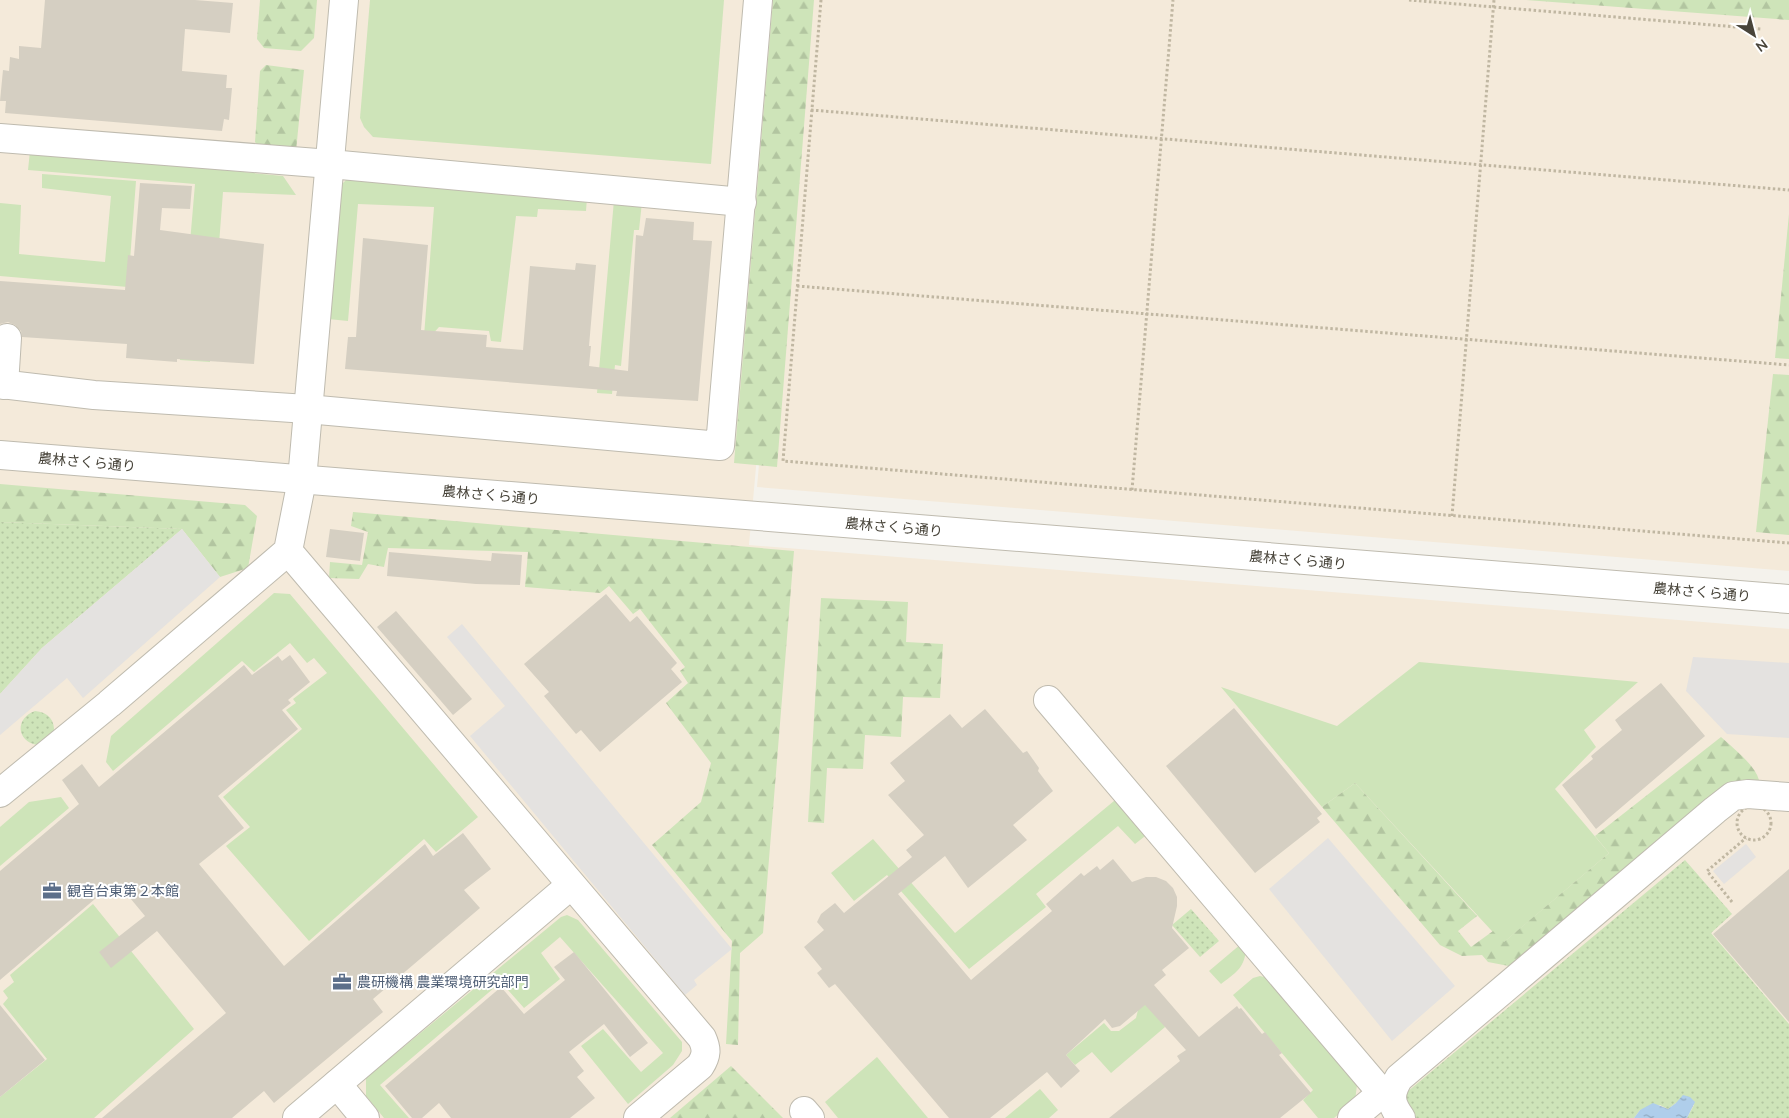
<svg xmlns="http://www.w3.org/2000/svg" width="1789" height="1118" viewBox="0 0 1789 1118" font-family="'Nunito Sans','Noto Sans JP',sans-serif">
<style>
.commercial{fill:#f4eada}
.green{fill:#cee4b9}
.forest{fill:url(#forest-firs)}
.garden{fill:url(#garden-dots)}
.parking{fill:#e4e2e0}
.water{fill:url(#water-ripples)}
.building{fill:#d5cfc2}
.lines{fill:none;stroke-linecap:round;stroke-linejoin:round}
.minor-casing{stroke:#bfbbaf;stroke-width:30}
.path{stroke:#c0b7a2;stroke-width:3;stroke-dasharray:2.5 2.5;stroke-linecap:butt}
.minor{stroke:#fff;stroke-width:28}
.labels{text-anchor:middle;stroke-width:4;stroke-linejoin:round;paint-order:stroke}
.street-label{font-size:14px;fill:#48443a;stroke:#fff}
.service-label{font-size:14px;fill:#4e5e75;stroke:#fff;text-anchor:start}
</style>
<defs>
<pattern id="forest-firs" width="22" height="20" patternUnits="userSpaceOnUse" patternTransform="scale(1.25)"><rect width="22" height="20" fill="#cee4b9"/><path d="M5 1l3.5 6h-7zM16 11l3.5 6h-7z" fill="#b2c5a0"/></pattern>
<pattern id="garden-dots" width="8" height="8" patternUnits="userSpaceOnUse" patternTransform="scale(1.25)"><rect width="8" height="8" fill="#cee4b9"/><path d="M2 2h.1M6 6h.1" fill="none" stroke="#b2c5a0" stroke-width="1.8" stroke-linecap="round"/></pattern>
<pattern id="water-ripples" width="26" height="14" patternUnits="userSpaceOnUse" patternTransform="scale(1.25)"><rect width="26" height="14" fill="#afceeb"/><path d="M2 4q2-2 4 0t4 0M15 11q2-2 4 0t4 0" fill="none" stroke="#90a9bf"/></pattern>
</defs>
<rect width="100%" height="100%" fill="#f4f2ec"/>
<g class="commercial">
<polygon points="0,0 798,0 749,545 1789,629 1789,1118 0,1118"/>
<polygon points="800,0 1789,0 1789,571 757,487"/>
</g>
<g class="green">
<polygon points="370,0 724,0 711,164 373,137 364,127 360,118"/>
<polygon points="30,151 283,176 296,195 223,192 210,362 180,360 195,184 28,170"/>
<polygon points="42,174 136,181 128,287 0,276 0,203 21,205 19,254 105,262 111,196 42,188"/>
<polygon points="353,179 587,198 586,211 538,209 537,217 516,216 501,342 491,341 489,331 439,327 430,337 424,336 434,207 358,204 348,321 328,319 339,187 346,180"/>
<polygon points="614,200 642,202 639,230 634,230 621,366 615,365 612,394 597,393"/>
<polygon points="274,593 290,594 478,817 436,852 424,839 309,941 226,846 250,827 223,797 302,729 286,710 296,703 293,699 327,673 314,658 307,663 290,643 254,672 242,661 113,771 106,762 111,736"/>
<polygon points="1419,662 1638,682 1584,730 1596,747 1555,789 1609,853 1503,943 1355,783 1322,807 1221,687 1337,726"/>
<polygon points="1120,796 1149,833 1135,844 1118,826 1036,894 1046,907 969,969 887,875 854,901 831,873 873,839 955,933"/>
<polygon points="61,797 69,808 0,866 0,827 29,802"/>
<polygon points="93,904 194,1029 94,1118 0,1118 0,1097 47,1059 3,1004 8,998 3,991 14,982 10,975"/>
<polygon points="567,915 578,920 682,1042 682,1051 673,1065 628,1104 581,1046 603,1029 641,1072 663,1053 560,937 541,953 560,979 524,1008 501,982 380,1085 409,1118 384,1118 366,1096 366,1078 561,917"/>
<path d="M1241,944L1246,950C1244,969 1235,973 1221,984L1209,971Z"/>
<polygon points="1260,976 1268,978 1356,1080 1357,1085 1355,1101 1334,1118 1318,1118 1303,1100 1313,1090 1233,995 1253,978"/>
<polygon points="1153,984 1165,1027 1111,1073 1092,1052 1075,1065 1066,1055 1104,1023 1111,1031 1119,1031 1136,1018 1138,1010"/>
<polygon points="877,1057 928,1118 838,1118 825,1102"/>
<polygon points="1040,1089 1058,1110 1049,1118 1005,1118"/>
</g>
<g class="forest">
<polygon points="260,0 317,0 314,38 301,51 264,48 257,39"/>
<polygon points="773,0 814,0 777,467 734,463"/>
<polygon points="1526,0 1789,0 1789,20"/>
<polygon points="266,65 304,70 296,151 260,149 255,142 260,71"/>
<polygon points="1789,214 1789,359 1775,358"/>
<polygon points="1773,374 1789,375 1789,535 1756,532"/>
<polygon points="0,484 245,505 257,516 248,568 220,577 182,529 0,522"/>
<polygon points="353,512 794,551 763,933 740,953 738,1045 726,1044 732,941 652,845 701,802 711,763 666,703 688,683 680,671 685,667 640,609 633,614 609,586 600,593 525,587 528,552 388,548 384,567 368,564 359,579 329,578 330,562 362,565 368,532 351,526"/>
<polygon points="821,598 908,602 906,642 943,644 940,698 903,697 901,737 865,735 863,769 827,768 824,823 808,822"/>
<path d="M1721,737C1733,748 1755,765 1759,780L1514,967L1488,962L1482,955L1462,956L1440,945L1322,807L1355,783L1477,916L1458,931L1471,947L1493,931L1504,942L1609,853L1595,836Z"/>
<polygon points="731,1066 783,1118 670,1118"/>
</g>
<g class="garden">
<polygon points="0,522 182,529 42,648 0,694"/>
<path d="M35,711C48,712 55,720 54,733L37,745C16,741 15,718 35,711Z"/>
<polygon points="1685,860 1732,914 1711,933 1789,1024 1789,1118 1687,1118 1694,1105 1676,1103 1668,1109 1660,1105 1640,1110 1634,1118 1416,1118 1406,1106 1407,1092"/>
<polygon points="1191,909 1219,941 1200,957 1172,925"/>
</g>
<g class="parking">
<polygon points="182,529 220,577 83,698 67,678 0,735 0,694 42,648"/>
<polygon points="462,624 732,949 694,980 697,985 685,995 470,736 505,706 447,637"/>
<polygon points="1693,657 1789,663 1789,738 1727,734 1686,691"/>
<polygon points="1328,838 1455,986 1392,1041 1269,889"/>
<polygon points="1746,844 1756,857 1724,884 1713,871"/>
</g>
<polygon class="water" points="1683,1095 1690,1097 1695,1102 1687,1118 1634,1118 1640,1110 1653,1103 1668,1109 1676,1103"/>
<g class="building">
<polygon points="45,0 195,0 233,3 230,33 185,29 182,71 227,75 226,88 232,88 229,120 224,119 222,131 5,113 6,101 0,101 3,70 9,71 10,57 19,59 19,46 41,48"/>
<polygon points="140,183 192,186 190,209 162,208 160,230 264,244 254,364 177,359 177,362 126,358 127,344 22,337 21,331 15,325 8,322 0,324 0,281 125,290 128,255 134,256"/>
<polygon points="646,218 694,222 693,240 712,241 698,401 616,396 617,391 345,369 348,337 356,337 363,238 428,245 421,330 487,335 486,347 523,350 530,266 575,270 576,263 596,265 589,346 591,346 589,366 628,371 636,235 643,236"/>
<polygon points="330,529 364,533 360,561 326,557"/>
<polygon points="389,552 491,561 492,553 522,555 520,585 476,584 387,576"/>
<polygon points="606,594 630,622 637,616 677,663 671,669 682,682 600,752 581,730 576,734 544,696 549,692 524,664"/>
<polygon points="396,611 472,699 453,715 377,627"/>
<polygon points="290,655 310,682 288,700 291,703 282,710 298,729 218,796 244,828 199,864 284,966 425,844 433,856 463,833 491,869 464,890 480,908 373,999 383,1012 274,1103 264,1091 232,1118 102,1118 226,1013 157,931 111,968 99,952 145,916 116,881 0,980 0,871 79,804 62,780 82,764 99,787 244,665 252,675 278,656 282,661"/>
<polygon points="1661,683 1705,736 1596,829 1562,785 1593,759 1591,756 1622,730 1615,720"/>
<polygon points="1234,708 1322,814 1317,818 1320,822 1255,873 1166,766"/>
<polygon points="985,709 1023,753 1027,751 1039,768 1038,771 1053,791 1013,825 1027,840 968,888 945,856 898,894 971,980 1052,911 1046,904 1081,873 1084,876 1097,866 1100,870 1113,859 1132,882 1146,877 1156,877 1166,881 1173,888 1177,897 1177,906 1172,928 1189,948 1162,970 1166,975 1154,985 1199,1037 1237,1006 1239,1009 1241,1008 1262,1034 1265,1032 1282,1053 1279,1055 1311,1093 1280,1118 1109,1118 1180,1061 1177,1056 1186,1050 1145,1005 1120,1026 1112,1028 1105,1019 1066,1055 1080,1071 1061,1088 1047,1072 990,1118 949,1118 835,984 829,988 817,973 822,969 804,947 824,930 817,922 821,914 835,903 844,913 912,857 906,850 924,835 888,795 905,781 890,763 950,714 962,728"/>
<polygon points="1789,869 1789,1022 1713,934"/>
<polygon points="574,952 648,1043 630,1057 604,1024 569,1052 584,1071 577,1077 595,1098 570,1118 451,1118 439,1103 422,1118 412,1118 385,1086 501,987 524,1014 565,980 554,967"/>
<polygon points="0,1005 45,1060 0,1097"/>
</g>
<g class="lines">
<g class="minor-casing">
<g id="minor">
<polyline points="0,138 330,164 742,202"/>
<polyline points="0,384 94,395 307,409 720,446 758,0"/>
<polyline points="4,385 7,338"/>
<polyline points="0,455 1789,599"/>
<path d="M288,551L702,1038C707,1049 707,1055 700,1066L638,1118"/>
<polyline points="1048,700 1382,1093"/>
<polyline points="0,793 109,704 288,551 302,480 344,0"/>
<polyline points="337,1084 365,1118"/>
<polyline points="804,1111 810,1118"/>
<polyline points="297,1118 571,885"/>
<polyline points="1352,1118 1382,1093 1392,1095"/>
<path d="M1401,1118C1390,1103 1389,1094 1399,1078L1715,810L1733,796L1748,794L1789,797"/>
</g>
</g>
<g class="path">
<polyline points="821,0 783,461 1789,543"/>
<polyline points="1409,0 1761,29"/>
<polyline points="811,110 1789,190"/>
<polyline points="797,286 1789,365"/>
<polyline points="1132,490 1173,0"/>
<polyline points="1452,516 1494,0"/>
<circle cx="1754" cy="823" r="17"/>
<polyline points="1732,902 1707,871 1746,838"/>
</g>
<use href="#minor" class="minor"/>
</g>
<defs>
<g id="office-bare" transform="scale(1.5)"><path d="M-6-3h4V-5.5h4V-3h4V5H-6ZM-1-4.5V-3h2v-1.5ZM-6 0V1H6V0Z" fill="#5c6f8a" stroke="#fff" stroke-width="2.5" paint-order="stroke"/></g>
</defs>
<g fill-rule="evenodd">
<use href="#office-bare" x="52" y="891"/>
<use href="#office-bare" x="342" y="982"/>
</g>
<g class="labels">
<g class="street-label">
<text transform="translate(87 462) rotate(5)" y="5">農林さくら通り</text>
<text transform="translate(491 495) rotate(5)" y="5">農林さくら通り</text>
<text transform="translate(894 527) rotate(5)" y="5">農林さくら通り</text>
<text transform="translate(1298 560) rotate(5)" y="5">農林さくら通り</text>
<text transform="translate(1702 592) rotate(5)" y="5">農林さくら通り</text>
</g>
<g class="service-label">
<text x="67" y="896">観音台東第２本館</text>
<text x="357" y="987">農研機構 農業環境研究部門</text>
</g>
</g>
<g transform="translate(1754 35) rotate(144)" stroke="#ffffff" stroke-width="4" paint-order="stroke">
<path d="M0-4L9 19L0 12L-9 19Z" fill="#48443a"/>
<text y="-8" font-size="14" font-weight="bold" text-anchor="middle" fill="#48443a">N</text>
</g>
</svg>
